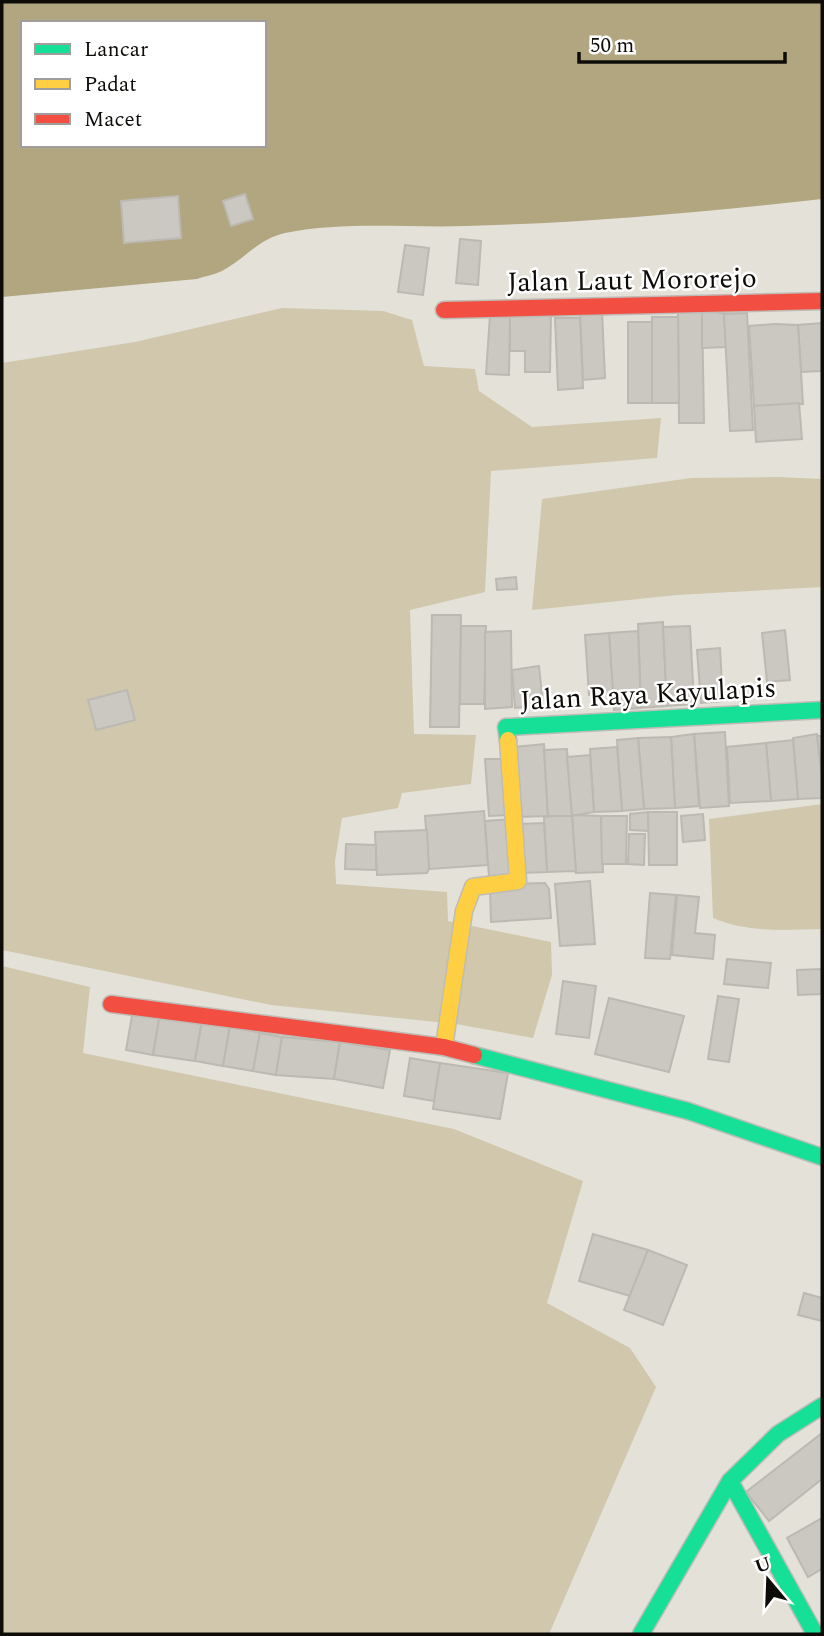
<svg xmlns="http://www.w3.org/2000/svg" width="824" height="1636" viewBox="0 0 824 1636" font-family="Spectral,serif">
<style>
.green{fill:#d0c7ac}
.water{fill:#b2a680;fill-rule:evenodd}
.building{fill:#cac8c1;stroke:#bbb9b2;stroke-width:2}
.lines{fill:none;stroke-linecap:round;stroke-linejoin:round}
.fast-casing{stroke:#bebcb6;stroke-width:19}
.slow-casing{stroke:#bebcb6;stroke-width:19}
.jam-casing{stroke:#bebcb6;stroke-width:19}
.fast{stroke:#16e098;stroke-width:16}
.slow{stroke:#ffcf43;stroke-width:16}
.jam{stroke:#f24e42;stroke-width:16}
.labels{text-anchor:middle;stroke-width:5;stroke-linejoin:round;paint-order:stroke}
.street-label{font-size:28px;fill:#0e0c08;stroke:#fff}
</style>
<rect width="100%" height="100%" fill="#e4e1d9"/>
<g class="green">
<polygon points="282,308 383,311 412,320 424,366 475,369 479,391 532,427 661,418 657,458 491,471 485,592 410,610 414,734 476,735 471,784 402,793 398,808 342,818 335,861 336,884 447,892 448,921 551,942 552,975 533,1038 456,1024 271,1005 2,950 2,363 135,342"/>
<polygon points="778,477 822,479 822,587 677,595 532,610 542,499 691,478"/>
<path d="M822,804V929C785,930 748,933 713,918L709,819Z"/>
<polygon points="2,966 90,987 83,1053 454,1129 583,1181 547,1303 630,1348 656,1387 549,1634 2,1634"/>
</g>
<path class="water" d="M2,2H822V199C704,212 585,223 466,226C406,228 344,221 285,233C258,239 246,258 222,271C214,275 205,276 197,279L2,297ZM23,23H264V145H23Z"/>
<g class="building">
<polygon points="245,194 253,219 231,226 223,201"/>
<polygon points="178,196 181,238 124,243 121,201"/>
<polygon points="460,239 481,241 478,285 456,283"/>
<polygon points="405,245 429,248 423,295 398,292"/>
<polygon points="702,308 704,423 679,423 678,309"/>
<polygon points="702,308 724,314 726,347 702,348"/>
<polygon points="551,311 550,372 525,372 525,351 510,351 510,316"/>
<polygon points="602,311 605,378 583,380 580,312"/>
<polygon points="747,313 753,430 730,431 724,314"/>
<polygon points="490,315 510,316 509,375 486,374"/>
<polygon points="652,317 678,317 679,403 652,403"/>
<polygon points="555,318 580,318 583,388 558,390"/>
<rect x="628" y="322" width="24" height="81"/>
<polygon points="822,323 822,371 801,372 798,325"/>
<polygon points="775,324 798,325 803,404 754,406 749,326"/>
<polygon points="799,403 802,439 756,442 754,406"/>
<polygon points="516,577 517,589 497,590 496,579"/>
<polygon points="432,615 461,615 459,727 430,727"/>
<polygon points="663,622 667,706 641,708 638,624"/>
<polygon points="461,626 486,626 484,704 460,704"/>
<polygon points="690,626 694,704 667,706 663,627"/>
<polygon points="785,630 790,680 767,682 762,633"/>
<polygon points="511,631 512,707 485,709 485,632"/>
<polygon points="638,631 641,708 614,710 609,633"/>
<polygon points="609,633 613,693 589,695 585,635"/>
<polygon points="720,648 723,701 701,703 697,650"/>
<polygon points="539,666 543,705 515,708 512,670"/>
<polygon points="127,690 135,720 96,730 88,700"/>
<polygon points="725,732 729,806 700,808 694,734"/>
<polygon points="694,734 699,806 675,808 671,737"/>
<polygon points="817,734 822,775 822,798 798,799 793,738"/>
<polygon points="817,736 822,736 822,775"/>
<polygon points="671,737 675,808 644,809 638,738"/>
<polygon points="638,738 644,809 622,811 617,740"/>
<polygon points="793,740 798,799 771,801 766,743"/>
<polygon points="766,743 771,801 730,803 727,747"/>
<polygon points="544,744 548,816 518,817 515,747"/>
<polygon points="617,747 622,811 594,812 590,749"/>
<polygon points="567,749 572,816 548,816 544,750"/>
<polygon points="590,755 594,812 572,816 567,757"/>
<polygon points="485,759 508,759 512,815 489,816"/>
<polygon points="484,811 488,865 429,869 425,816"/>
<polygon points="648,812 649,831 630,830 630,814"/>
<polygon points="648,812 677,812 677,865 649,865"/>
<polygon points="703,814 705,840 683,842 681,816"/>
<polygon points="575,815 601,816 603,872 576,873 572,816"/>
<polygon points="556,816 572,816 576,873 575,871 547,872 544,817"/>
<polygon points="601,816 627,816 626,864 602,864"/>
<polygon points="512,819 516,875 489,877 485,821"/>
<polygon points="544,823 547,872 520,873 517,824"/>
<polygon points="427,830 429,869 427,873 377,875 375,832"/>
<polygon points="629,834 645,834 644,865 628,864"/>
<polygon points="346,844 376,845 376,870 345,869"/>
<polygon points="590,881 595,944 560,946 555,884"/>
<polygon points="545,883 549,889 551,918 491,922 490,890 508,884"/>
<polygon points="650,893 676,895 670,959 645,958"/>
<polygon points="677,895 699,897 695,933 715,935 713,959 672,955"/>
<polygon points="727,959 771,963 768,988 724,984"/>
<polygon points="822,969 822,994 798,995 797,970"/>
<polygon points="563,981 596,986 589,1038 556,1034"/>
<polygon points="718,996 739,999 729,1062 708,1059"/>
<polygon points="609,998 684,1016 669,1072 595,1054"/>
<polygon points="133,1010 160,1014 153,1055 126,1050"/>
<polygon points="160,1014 202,1021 195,1061 153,1055"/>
<polygon points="202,1021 230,1026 223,1066 195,1061"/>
<polygon points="230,1026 260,1033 253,1071 223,1066"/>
<polygon points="260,1033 282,1037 276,1075 253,1071"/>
<polygon points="282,1037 340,1042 334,1079 276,1075"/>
<polygon points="340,1042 390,1050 383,1088 334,1079"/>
<polygon points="410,1058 440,1063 434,1101 404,1096"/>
<polygon points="440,1063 508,1073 500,1119 433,1109"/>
<polygon points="593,1234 648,1250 630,1296 579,1281"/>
<polygon points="648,1250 687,1265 663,1325 624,1310"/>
<polygon points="804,1293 822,1298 822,1321 798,1315"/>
<polygon points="822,1433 822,1479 769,1521 746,1492"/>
<polygon points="822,1518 822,1569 808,1577 787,1538"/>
</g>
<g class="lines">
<g class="fast-casing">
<g id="fast">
<polyline points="508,740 506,727 822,710"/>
<polyline points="474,1055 688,1111 822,1157"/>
<polyline points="730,1481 815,1634"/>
<polyline points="641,1634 730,1481 778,1434 822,1406"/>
</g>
</g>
<g class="slow-casing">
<polyline id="slow" points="444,1047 464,911 473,887 518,881 508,740"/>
</g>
<g class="jam-casing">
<g id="jam">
<polyline points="444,310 822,301"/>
<polyline points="111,1004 444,1047 474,1055"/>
</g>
</g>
<use href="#fast" class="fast"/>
<use href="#slow" class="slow"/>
<use href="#jam" class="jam"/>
</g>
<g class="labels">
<g class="street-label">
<text transform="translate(632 279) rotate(-1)" y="10">Jalan Laut Mororejo</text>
<text transform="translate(648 693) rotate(-3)" y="10">Jalan Raya Kayulapis</text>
</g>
</g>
<rect width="824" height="1636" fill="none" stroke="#0e0c08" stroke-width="7"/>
<rect x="21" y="21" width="245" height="126" fill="#ffffff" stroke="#9f9e9c" stroke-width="2"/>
<rect x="35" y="44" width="35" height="10" fill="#16e098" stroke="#9f9e9c" stroke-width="2"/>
<text x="84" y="56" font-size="21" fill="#0e0c08">Lancar</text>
<rect x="35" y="79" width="35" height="10" fill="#ffcf43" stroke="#9f9e9c" stroke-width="2"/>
<text x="84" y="91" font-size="21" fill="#0e0c08">Padat</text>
<rect x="35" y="114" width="35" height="10" fill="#f24e42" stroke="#9f9e9c" stroke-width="2"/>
<text x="84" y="126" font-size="21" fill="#0e0c08">Macet</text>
<g transform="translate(768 1580) rotate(341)" stroke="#ffffff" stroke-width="5" paint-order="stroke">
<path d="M0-5L12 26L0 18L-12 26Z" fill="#0e0c08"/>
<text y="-10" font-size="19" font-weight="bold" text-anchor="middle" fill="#0e0c08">U</text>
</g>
<path d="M579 52v10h206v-10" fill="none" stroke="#0e0c08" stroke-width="3.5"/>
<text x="590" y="52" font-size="21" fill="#0e0c08" stroke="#ffffff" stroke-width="5" paint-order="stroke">50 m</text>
</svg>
